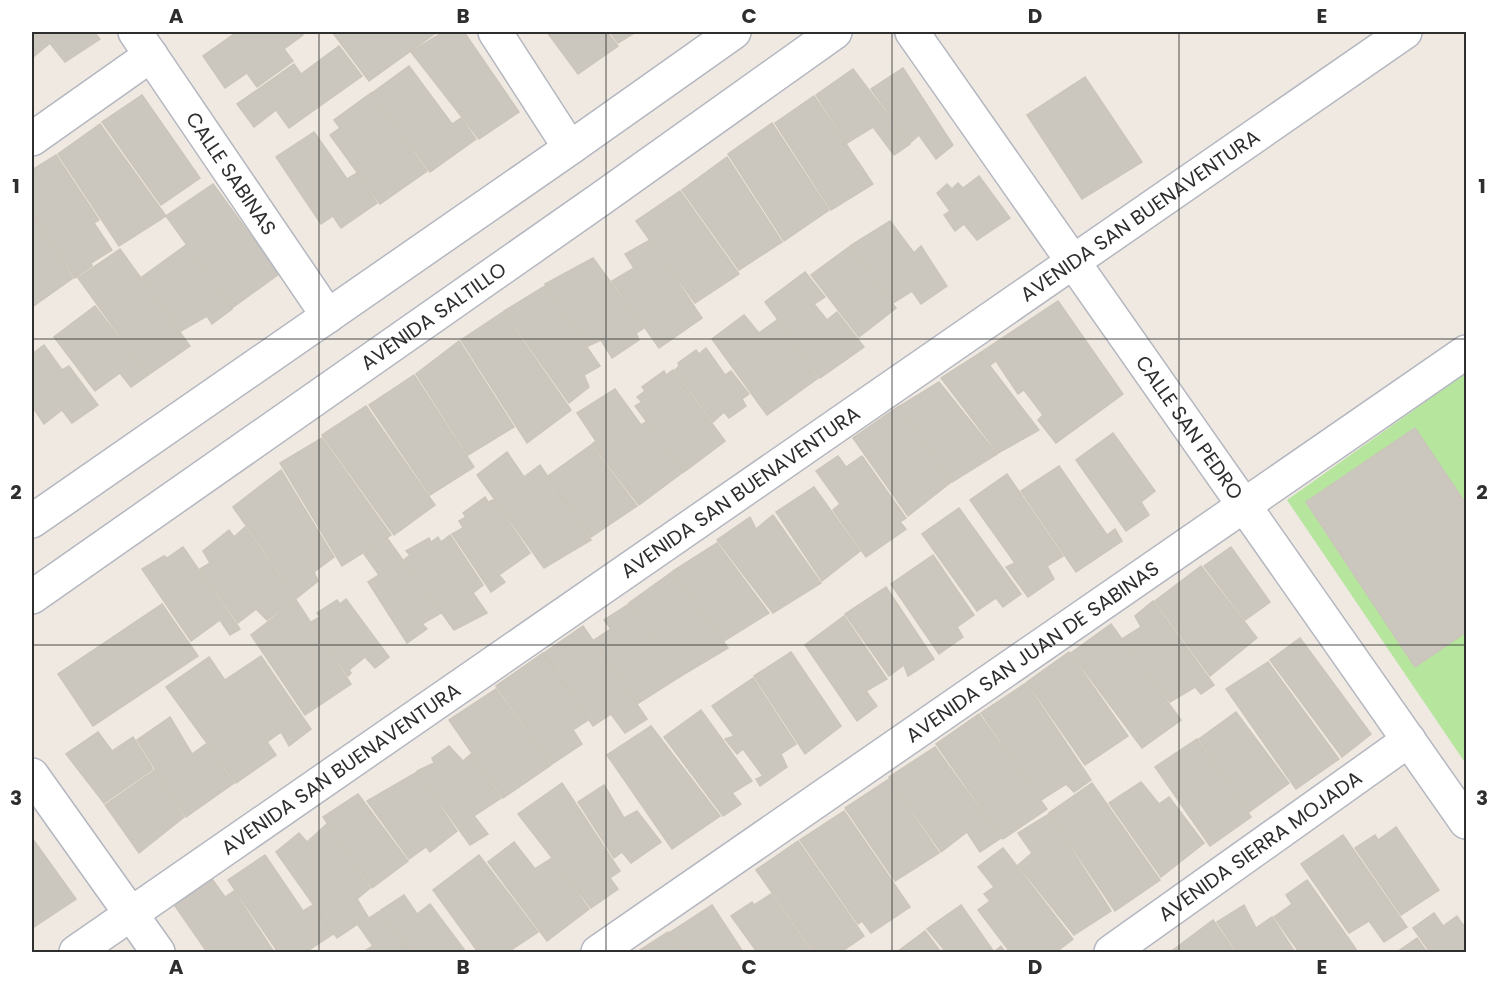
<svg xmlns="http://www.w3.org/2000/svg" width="1498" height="984" viewBox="0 0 1498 984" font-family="Poppins,sans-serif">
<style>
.green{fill:#b6e59e}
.building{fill:#cbc7bf;stroke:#cbc5ba;stroke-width:1.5}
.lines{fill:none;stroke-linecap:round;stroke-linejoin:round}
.minor-casing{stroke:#b4b7c1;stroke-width:36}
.minor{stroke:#fff;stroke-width:33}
.grid{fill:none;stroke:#2e2e2e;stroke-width:1.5;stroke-opacity:0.55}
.labels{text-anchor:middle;stroke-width:6;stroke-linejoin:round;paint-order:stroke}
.street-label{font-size:20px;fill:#2e2e2e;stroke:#fff}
.neatline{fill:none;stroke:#2e2e2e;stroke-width:2}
.grid-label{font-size:20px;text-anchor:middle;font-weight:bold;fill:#2e2e2e}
</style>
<rect width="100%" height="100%" fill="#efe9e1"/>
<polygon class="green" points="1466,373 1466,764 1287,500"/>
<g class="building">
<polygon points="32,32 39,32 49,44 32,58"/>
<polygon points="41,32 94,32 100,39 65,62"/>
<polygon points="237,32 301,32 303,35 284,49 293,61 257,87 247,73 225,88 203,56"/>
<polygon points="335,32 437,32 369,81 333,33"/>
<polygon points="443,32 464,32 519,112 479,139 411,52"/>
<polygon points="547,32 607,32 618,46 578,74"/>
<polygon points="610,32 636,32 618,43"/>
<polygon points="339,46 362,76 289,128 276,110 254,127 237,104 294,64 301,74"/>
<polygon points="409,66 452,124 461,118 476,139 430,172 372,93"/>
<polygon points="903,68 953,145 936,159 919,135 910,143 871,89"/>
<polygon points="853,69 910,144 894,155 873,127 847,143 816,95"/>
<polygon points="1085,77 1142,162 1082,199 1027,115"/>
<polygon points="371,93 427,171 380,204 330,135 340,128 334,120"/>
<polygon points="142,95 200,178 161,205 102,122"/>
<polygon points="814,96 873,184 831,210 775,123"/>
<polygon points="772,123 829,210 784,241 728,154"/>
<polygon points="100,124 166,216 119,246 58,154"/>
<polygon points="314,132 347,179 357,173 377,203 341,228 333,216 321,224 276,157"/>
<polygon points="56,155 99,220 94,223 112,250 91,263 92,266 75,278 32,213 32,170"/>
<polygon points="727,157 782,242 739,270 682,190"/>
<polygon points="979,176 1010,218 977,240 964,224 955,231 944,215 950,211 937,193 947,184 952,189 958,183 963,188"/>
<polygon points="213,184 279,274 232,308 166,216"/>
<polygon points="680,191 739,274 695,303 636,221"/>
<polygon points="32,215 73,278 32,307"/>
<polygon points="890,221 914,253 921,246 947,286 921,304 912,291 893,303 850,246"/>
<polygon points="650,240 702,318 659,348 612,281 634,268 625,254"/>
<polygon points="186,245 232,309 212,324 207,316 181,331 142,277"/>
<polygon points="849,247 896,308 859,337 811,275"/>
<polygon points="120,249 190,346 148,375 78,278"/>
<polygon points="593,258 644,328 636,333 639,340 612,358 601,340 588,346 545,284"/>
<polygon points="805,272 825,297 814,304 827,320 837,312 864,347 820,378 765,302"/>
<polygon points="545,286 600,366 584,375 589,387 569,403 504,311"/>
<polygon points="1058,301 1123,394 1056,443 1038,420 1043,415 1024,390 1018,394 996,361 990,365 980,353"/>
<polygon points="95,306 148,375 131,387 120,373 95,391 54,337"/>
<polygon points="503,312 571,410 527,443 461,340"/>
<polygon points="744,315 759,333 777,320 818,378 767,415 712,339"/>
<polygon points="459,341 514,427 468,455 416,374"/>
<polygon points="44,345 62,370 69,366 98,405 72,423 62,410 44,424 32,406 32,354"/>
<polygon points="706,348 725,375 731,371 749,394 742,399 746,406 729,418 724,412 713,422 675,370 679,366 678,363 696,350 699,354"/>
<polygon points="980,353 1039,430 998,453 941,378"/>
<polygon points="673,370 725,441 684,472 635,406 642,402 637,397 645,391 642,387 664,371 666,375"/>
<polygon points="414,375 474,467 430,495 369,405"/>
<polygon points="939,382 997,454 952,482 900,406"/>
<polygon points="615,389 641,425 646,422 683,472 639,505 592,444 596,441 577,413"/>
<polygon points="366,406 435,505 394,535 322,435"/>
<polygon points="899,406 951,482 908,516 853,438"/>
<polygon points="1415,428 1466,504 1466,632 1415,667 1306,502"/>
<polygon points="1113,433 1155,491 1141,502 1149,515 1126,531 1076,460"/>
<polygon points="322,438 391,535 342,566 280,463"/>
<polygon points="591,445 637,506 591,537 548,476"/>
<polygon points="507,452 524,477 540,465 591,540 544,568 477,475"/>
<polygon points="838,456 846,467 862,456 906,518 900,522 906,529 866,557 833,510 840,504 816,471"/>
<polygon points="1059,466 1107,535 1115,529 1122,541 1076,572 1021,491"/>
<polygon points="281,470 334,557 314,572 318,581 297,598 233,507"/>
<polygon points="1007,474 1063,556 1047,566 1054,579 1028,597 1006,567 1015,563 970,500"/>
<polygon points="814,487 860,551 822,581 776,512"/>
<polygon points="485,497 488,502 494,500 530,553 499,575 505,582 491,592 452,534 463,528 459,521 466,517 463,513"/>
<polygon points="959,508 1021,594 1003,607 996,598 977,611 922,534"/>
<polygon points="773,515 821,583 773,613 717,540 750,517 756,529"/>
<polygon points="245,527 296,599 267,620 256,609 238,623 200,569 210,563 203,551 229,530 234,537"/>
<polygon points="450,535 483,585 473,593 487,613 454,630 404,560 410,555 406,551 429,538 431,542 438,537 441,542"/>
<polygon points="387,538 441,613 422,624 427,629 407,643 368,582 379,575 364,554"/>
<polygon points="717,543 769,613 724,641 673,571"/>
<polygon points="183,547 240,629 230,635 220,620 191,641 142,569 164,556 167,558"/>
<polygon points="1231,547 1270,602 1245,620 1204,566"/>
<polygon points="933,555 974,615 957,627 963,637 939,654 891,584"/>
<polygon points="1201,566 1257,638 1210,676 1155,601"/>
<polygon points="672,572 728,648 681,676 629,603"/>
<polygon points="886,587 934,659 908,676 904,665 889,676 845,614"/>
<polygon points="346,599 389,657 375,668 365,657 349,670 351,673 348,676 311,622 320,617 317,613 337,600 340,604"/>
<polygon points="296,600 351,684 305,715 251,635"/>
<polygon points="1153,601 1214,685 1201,694 1195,687 1170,702 1122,639 1141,627 1135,616"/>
<polygon points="162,604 198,656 93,726 58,674"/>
<polygon points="629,604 681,676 637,704 594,640 611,629 604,620"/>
<polygon points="844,616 887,679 866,691 877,706 857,721 805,645"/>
<polygon points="1111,624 1181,720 1142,748 1071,653"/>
<polygon points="583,626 647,719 625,733 611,714 593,726 544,653"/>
<polygon points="1300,638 1371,734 1342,757 1270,660"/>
<polygon points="791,652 841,726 805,754 754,676"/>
<polygon points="1069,652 1128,736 1085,765 1027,682"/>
<polygon points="543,653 588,720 573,730 582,744 552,764 496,686"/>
<polygon points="261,656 311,729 289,746 281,732 267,742 225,680"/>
<polygon points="209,657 276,755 236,783 166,687"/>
<polygon points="1268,662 1339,759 1296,789 1226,689"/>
<polygon points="753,678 796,744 781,754 787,767 760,786 756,779 763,776 743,749 737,754 725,739 734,736 712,706"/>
<polygon points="1026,683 1091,780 1074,792 1066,784 1041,800 981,713"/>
<polygon points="496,689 551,765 503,798 449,720"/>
<polygon points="701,710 752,781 732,793 741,804 723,816 664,737"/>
<polygon points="1236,712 1289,783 1249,812 1199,739"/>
<polygon points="979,714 1047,809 1003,839 936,744"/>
<polygon points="170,717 192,754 206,744 234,783 186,817 137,740"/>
<polygon points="651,726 720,816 672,849 607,755"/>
<polygon points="98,732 112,751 133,737 153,769 104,803 66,754"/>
<polygon points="1197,739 1251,817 1210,846 1155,767"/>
<polygon points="449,746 463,761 471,754 501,798 474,816 488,834 470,845 417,771 434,763 432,758"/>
<polygon points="935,747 1001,838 980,852 967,832 941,852 889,777"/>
<polygon points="155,770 184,817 139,853 105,805"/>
<polygon points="417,772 457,831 430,852 426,847 409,859 367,801"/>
<polygon points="889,779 939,853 895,881 845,808"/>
<polygon points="1141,782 1159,804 1169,797 1204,843 1161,877 1109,803"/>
<polygon points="562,783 620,871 610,878 618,889 591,908 518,814"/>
<polygon points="1092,783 1160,880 1115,911 1049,813"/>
<polygon points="604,785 624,818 637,811 661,842 631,863 622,852 614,858 578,802"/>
<polygon points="358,794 408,861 372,888 323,817"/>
<polygon points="844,811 910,907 871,933 862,921 858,924 800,840"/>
<polygon points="1049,814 1111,911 1074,935 1018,865 1032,853 1018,833"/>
<polygon points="327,824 370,888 357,899 368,917 337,938 276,852 299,833 307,842"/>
<polygon points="1396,827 1439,890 1401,915 1355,848 1375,835 1378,840"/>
<polygon points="1343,835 1407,927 1384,942 1369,921 1349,933 1301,864"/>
<polygon points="32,838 76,899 34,927 32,924"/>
<polygon points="798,841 864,936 841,952 814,952 756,870"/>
<polygon points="514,842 535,869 552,858 589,909 547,941 488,862"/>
<polygon points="1003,848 1073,939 1056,952 1010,952 978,910 990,901 984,894 994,887 978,867"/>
<polygon points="265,855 303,911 313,905 333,934 306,952 278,952 228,880"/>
<polygon points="479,855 538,932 508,952 478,952 433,890"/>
<polygon points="212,879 225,897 234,891 274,952 207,952 175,906"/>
<polygon points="1307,880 1356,949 1351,952 1299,952 1274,917 1292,904 1286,895"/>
<polygon points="771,894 812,952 757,952 731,916 752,902 754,905"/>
<polygon points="404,895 417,914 430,904 466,952 411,952 381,910"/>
<polygon points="712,905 743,952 683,952 669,933"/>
<polygon points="961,905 994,952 1001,946 1005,952 946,952 927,929"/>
<polygon points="1244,905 1256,928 1272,917 1295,952 1237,952 1217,922"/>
<polygon points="380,911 410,952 363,952 373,946 358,925"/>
<polygon points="1434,913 1443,926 1457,916 1463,925 1466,923 1466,952 1430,952 1413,928"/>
<polygon points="1213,920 1235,952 1174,952 1173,950"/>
<polygon points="925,931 941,952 897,952"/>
<polygon points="668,932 682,952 637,952"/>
<polygon points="1417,938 1427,952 1397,952"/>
</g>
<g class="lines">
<g class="minor-casing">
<g id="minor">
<path id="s1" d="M135,32L328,316"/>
<polyline points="495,32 570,148"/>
<path id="s2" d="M912,32L1466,822"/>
<polyline points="32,139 151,55"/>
<polyline points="32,521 570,148 734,32"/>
<path id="s3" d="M32,597L602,198L835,32"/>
<polyline points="32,775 158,952"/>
<path id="s4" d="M76,952L1405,32"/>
<path id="s5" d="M598,952L1466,352"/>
<path id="s6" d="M1111,952L1409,740"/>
</g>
</g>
<use href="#minor" class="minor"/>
</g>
<path class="grid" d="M319,32V952M606,32V952M892,32V952M1179,32V952M32,339H1466M32,645H1466"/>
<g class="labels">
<g class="street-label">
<text dy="7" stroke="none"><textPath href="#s1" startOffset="171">CALLE SABINAS</textPath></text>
<text dy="7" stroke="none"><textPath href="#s4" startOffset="1294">AVENIDA SAN BUENAVENTURA</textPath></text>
<text dy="7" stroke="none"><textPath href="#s3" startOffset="490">AVENIDA SALTILLO</textPath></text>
<text dy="7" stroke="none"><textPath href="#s2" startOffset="483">CALLE SAN PEDRO</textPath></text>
<text dy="7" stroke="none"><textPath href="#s4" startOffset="808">AVENIDA SAN BUENAVENTURA</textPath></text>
<text dy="7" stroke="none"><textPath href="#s5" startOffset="528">AVENIDA SAN JUAN DE SABINAS</textPath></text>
<text dy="7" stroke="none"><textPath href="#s4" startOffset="322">AVENIDA SAN BUENAVENTURA</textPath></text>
<text dy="7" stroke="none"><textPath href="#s6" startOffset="183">AVENIDA SIERRA MOJADA</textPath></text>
</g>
</g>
<rect width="1498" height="984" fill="none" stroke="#ffffff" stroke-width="66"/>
<rect x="33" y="33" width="1432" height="918" class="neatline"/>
<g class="grid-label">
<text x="176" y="23">A</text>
<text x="463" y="23">B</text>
<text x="749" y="23">C</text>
<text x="1035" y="23">D</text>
<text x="1322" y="23">E</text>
<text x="16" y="193">1</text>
<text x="1482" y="193">1</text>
<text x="16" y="499">2</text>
<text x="1482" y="499">2</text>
<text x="16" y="805">3</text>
<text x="1482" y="805">3</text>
<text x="176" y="974">A</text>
<text x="463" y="974">B</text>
<text x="749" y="974">C</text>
<text x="1035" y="974">D</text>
<text x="1322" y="974">E</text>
</g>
</svg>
